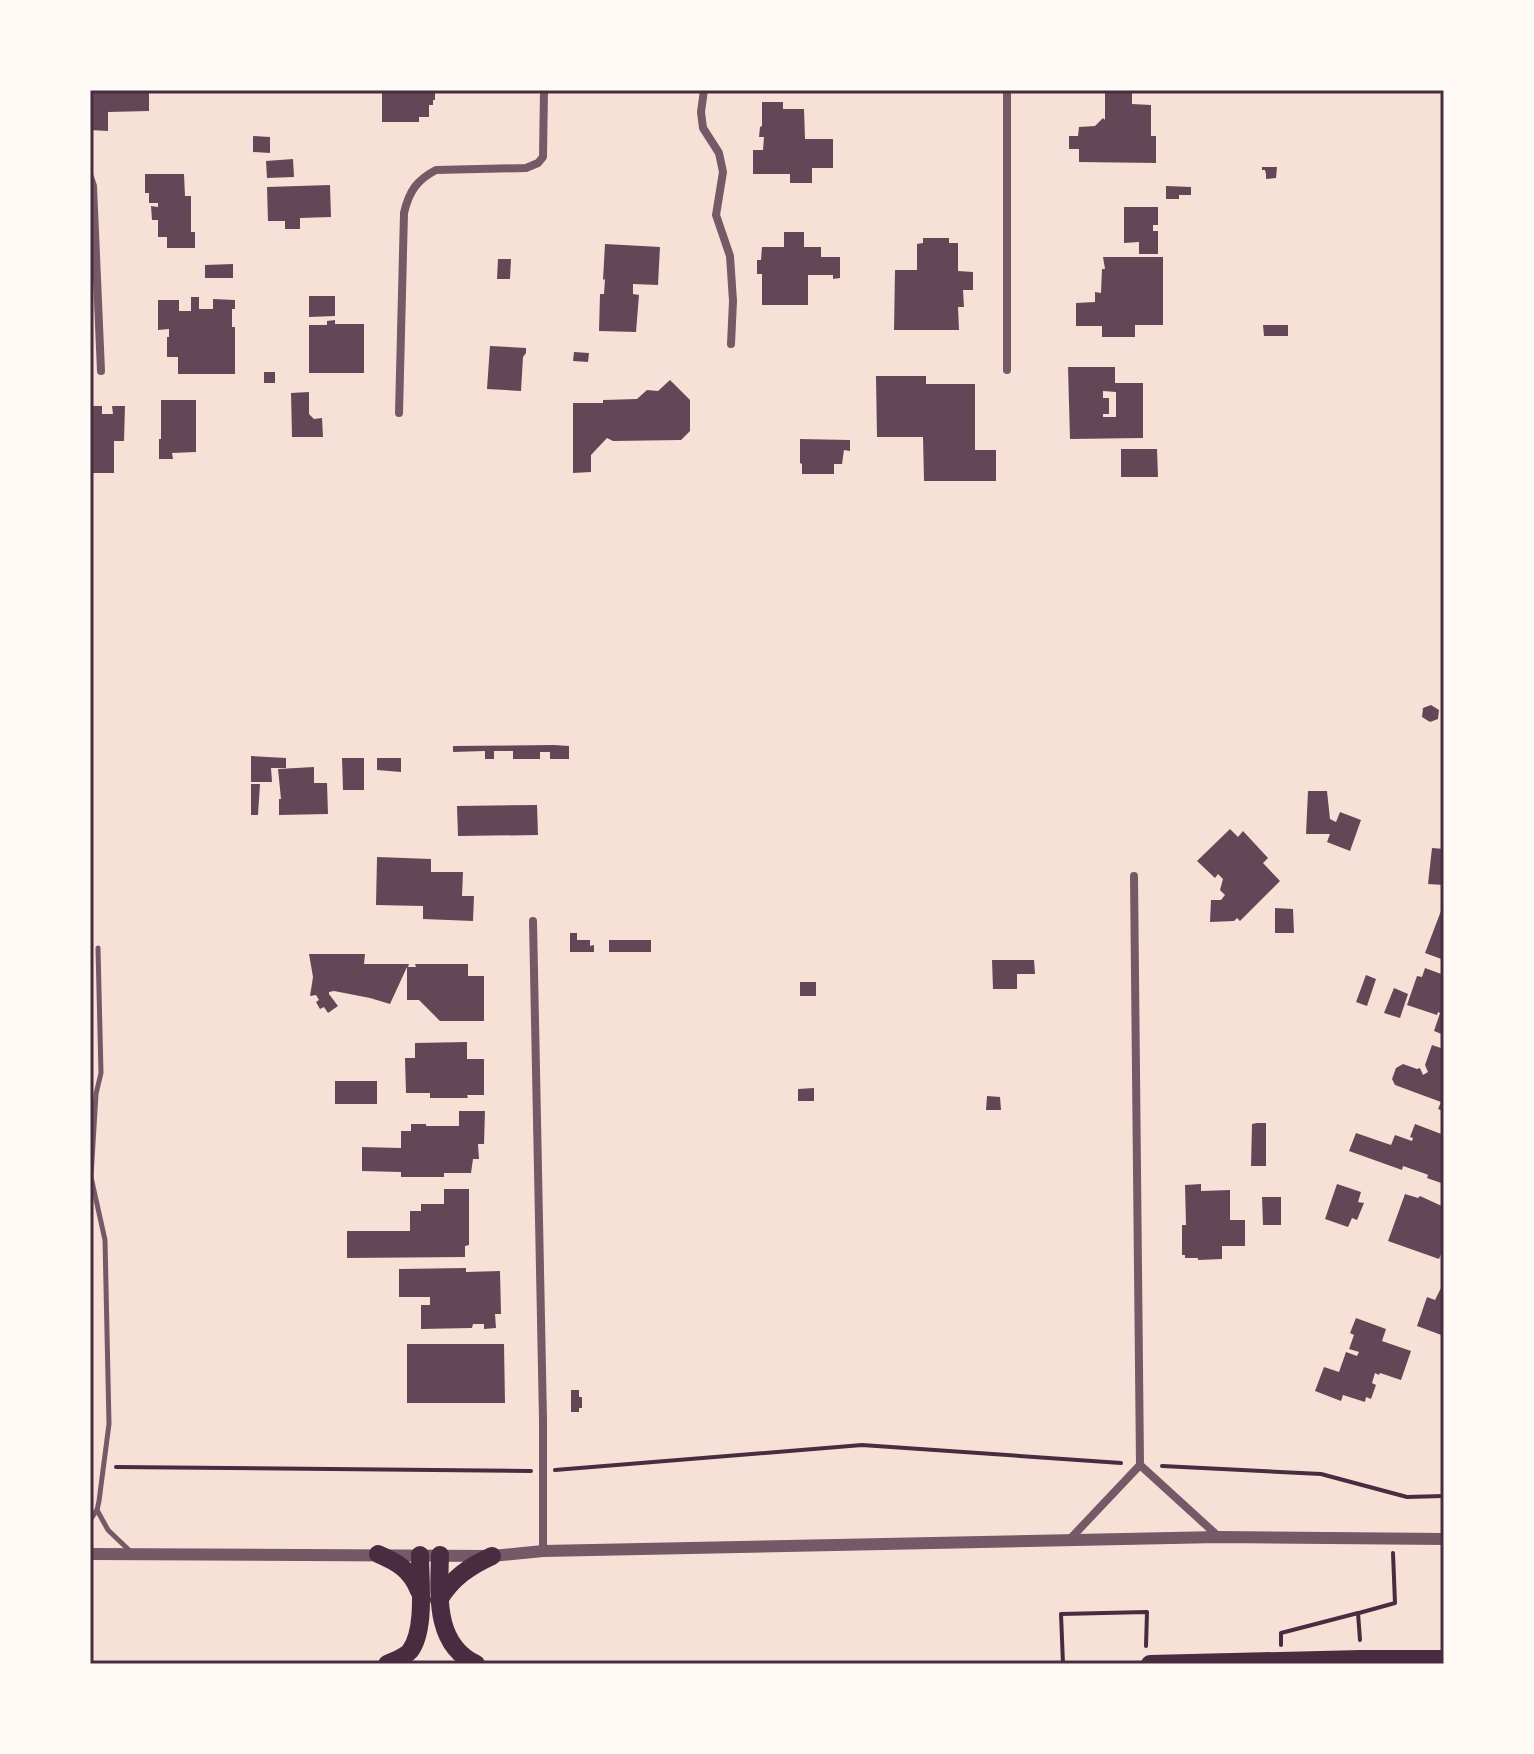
<svg xmlns="http://www.w3.org/2000/svg" width="1534" height="1754" viewBox="0 0 1534 1754" font-family="Signika,sans-serif">
<style>
.building{fill:#644757;fill-rule:evenodd}
.lines{fill:none;stroke-linecap:round;stroke-linejoin:round}
.path{stroke:#4a2c40;stroke-width:4}
.service{stroke:#755966;stroke-width:5}
.minor{stroke:#755966;stroke-width:8}
.tertiary{stroke:#755966;stroke-width:12}
.trunk{stroke:#4a2c40;stroke-width:18}
.neatline{fill:none;stroke:#4a2c40;stroke-width:3}
</style>
<rect width="100%" height="100%" fill="#f7e1d7"/>
<g class="building">
<polygon points="90,90 118,90 118,92 149,90 149,111 108,112 108,131 90,130"/>
<polygon points="382,90 435,90 435,100 433,100 433,105 429,105 429,117 419,117 419,122 382,122"/>
<polygon points="1105,90 1132,90 1132,104 1151,105 1151,136 1156,136 1156,163 1079,162 1079,149 1069,149 1069,136 1078,136 1079,127 1095,126 1103,118 1105,120"/>
<polygon points="762,102 783,102 783,109 804,109 805,139 833,139 833,168 812,168 812,183 790,183 790,174 753,174 753,150 763,150 764,137 759,137 760,127 762,126"/>
<polygon points="253,136 270,137 270,153 253,152"/>
<polygon points="293,159 294,177 267,178 266,161"/>
<polygon points="1262,167 1277,167 1276,178 1266,179 1266,174 1265,170 1262,170"/>
<polygon points="145,174 184,174 185,196 191,196 191,232 195,232 195,248 167,248 167,237 158,237 158,220 152,220 151,206 158,207 158,203 149,203 149,193 145,193"/>
<polygon points="330,185 331,217 300,218 300,229 285,229 285,221 268,221 267,187"/>
<polygon points="1166,186 1191,187 1191,195 1179,195 1179,199 1166,199"/>
<polygon points="1124,207 1158,207 1158,225 1153,225 1153,231 1158,231 1158,254 1139,254 1139,242 1124,243"/>
<polygon points="784,232 804,232 804,247 821,247 821,257 840,257 840,278 833,279 833,275 808,275 808,305 762,305 762,274 757,274 757,260 761,260 762,247 784,247"/>
<polygon points="923,238 949,238 949,243 958,243 958,271 973,272 973,290 963,290 964,307 958,307 959,330 894,330 895,270 917,270 917,244 923,243"/>
<polygon points="605,244 660,247 658,285 633,284 633,294 639,295 636,332 599,331 600,294 604,294 605,279 603,280"/>
<polygon points="1103,257 1163,257 1163,325 1135,325 1135,337 1102,337 1102,326 1076,326 1076,303 1095,302 1095,292 1101,293 1102,269 1105,269"/>
<polygon points="498,259 511,259 510,279 497,279"/>
<polygon points="233,264 233,278 205,278 205,265"/>
<polygon points="309,296 335,296 335,316 309,317"/>
<polygon points="191,297 199,297 199,309 213,309 213,299 235,300 235,309 232,309 232,327 235,327 235,374 178,374 178,357 167,357 167,337 169,337 169,329 158,330 158,300 179,300 179,311 191,311"/>
<polygon points="335,320 335,324 364,324 364,373 309,373 309,325 327,325 327,321"/>
<polygon points="1263,325 1288,325 1288,336 1264,336"/>
<polygon points="490,346 526,348 526,353 523,357 521,391 487,389"/>
<polygon points="574,352 589,353 588,362 573,361"/>
<path d="M1068,367H1115V383H1143V438L1070,439ZM1103,391L1116,392V417H1103V414H1109V398H1103Z"/>
<rect x="264" y="372" width="11" height="11"/>
<polygon points="876,376 926,376 926,384 975,384 975,450 996,450 996,481 924,481 923,437 877,437"/>
<polygon points="670,380 690,400 690,431 681,440 613,441 607,438 591,455 591,472 573,473 573,403 603,403 603,400 637,399 647,390 658,391"/>
<polygon points="309,392 309,414 314,419 322,418 323,437 292,437 291,393"/>
<polygon points="161,400 196,400 196,452 172,453 173,459 159,459 159,439 161,439"/>
<polygon points="90,406 102,406 102,414 113,414 112,406 125,406 124,441 114,441 114,473 90,473"/>
<polygon points="800,439 850,440 850,451 844,450 842,464 834,464 834,474 802,474 802,464 800,463"/>
<polygon points="1121,449 1157,449 1158,477 1121,477"/>
<polygon points="1431,705 1439,710 1438,719 1430,722 1422,717 1423,708"/>
<polygon points="554,745 569,746 569,759 550,759 550,752 540,752 540,759 513,759 513,751 494,751 494,759 485,759 485,751 453,752 453,746"/>
<polygon points="251,756 286,758 286,768 271,768 272,782 251,782"/>
<polygon points="342,758 364,758 364,790 343,790"/>
<polygon points="377,758 401,758 401,772 377,770"/>
<polygon points="314,767 314,783 327,783 328,814 279,815 279,799 281,799 278,769"/>
<polygon points="251,784 260,784 258,815 251,815"/>
<polygon points="1308,791 1327,791 1330,819 1336,822 1340,812 1361,820 1350,851 1327,842 1330,834 1306,834"/>
<polygon points="537,805 538,835 458,836 457,806"/>
<polygon points="1230,829 1238,837 1243,831 1268,858 1263,863 1280,881 1240,921 1237,918 1234,921 1210,922 1211,900 1221,900 1225,895 1220,890 1223,879 1218,874 1215,878 1197,861"/>
<polygon points="1432,848 1444,849 1444,885 1428,884"/>
<polygon points="377,857 431,859 431,872 463,872 462,896 474,896 473,921 423,919 423,906 376,905"/>
<polygon points="1444,903 1444,960 1425,953"/>
<polygon points="1275,908 1293,909 1294,933 1275,933"/>
<polygon points="570,933 577,933 577,940 590,940 590,946 594,945 594,952 570,952"/>
<rect x="609" y="940" width="42" height="12"/>
<polygon points="309,954 365,954 364,964 409,964 408,967 416,967 415,964 468,964 468,976 484,976 484,1021 440,1021 419,1000 407,1000 407,967 390,1004 370,998 334,991 329,992 329,994 338,1006 328,1013 324,1007 320,1009 316,1002 319,1000 316,995 310,996 313,977"/>
<polygon points="992,960 1034,960 1035,974 1017,974 1017,989 993,989"/>
<polygon points="1425,968 1444,975 1444,1035 1434,1031 1440,1013 1438,1012 1437,1015 1407,1005 1417,976 1422,977"/>
<polygon points="1366,975 1376,979 1367,1006 1356,1002"/>
<rect x="800" y="982" width="16" height="14"/>
<polygon points="1394,988 1408,994 1400,1018 1384,1013"/>
<polygon points="467,1042 467,1059 484,1059 484,1095 467,1095 468,1098 430,1098 430,1093 406,1093 405,1058 415,1058 415,1043"/>
<polygon points="1432,1045 1444,1049 1444,1111 1438,1109 1441,1102 1395,1085 1392,1079 1396,1068 1403,1064 1417,1069 1420,1068 1423,1075 1428,1072 1425,1065"/>
<rect x="335" y="1081" width="42" height="23"/>
<polygon points="814,1088 814,1101 798,1101 798,1089"/>
<polygon points="987,1096 1000,1097 1001,1110 986,1110"/>
<polygon points="459,1111 485,1111 484,1144 478,1144 479,1159 473,1159 471,1173 444,1173 444,1177 401,1177 401,1172 362,1171 362,1147 401,1148 401,1131 411,1131 411,1124 426,1124 426,1126 459,1126"/>
<polygon points="1257,1123 1266,1123 1266,1166 1251,1166 1252,1124"/>
<polygon points="1415,1124 1444,1135 1444,1184 1427,1178 1428,1175 1426,1174 1403,1166 1402,1170 1349,1151 1356,1133 1391,1145 1395,1135 1412,1141 1413,1138 1410,1137"/>
<polygon points="1201,1184 1201,1191 1230,1190 1230,1220 1245,1220 1245,1246 1222,1246 1222,1259 1198,1260 1198,1258 1185,1258 1185,1255 1182,1255 1182,1225 1186,1225 1185,1185"/>
<polygon points="1337,1184 1361,1192 1358,1202 1364,1203 1357,1220 1352,1218 1348,1227 1325,1219"/>
<polygon points="444,1189 469,1189 469,1245 465,1246 465,1257 347,1258 347,1231 410,1231 410,1211 421,1211 421,1204 444,1204"/>
<polygon points="1405,1194 1418,1198 1420,1196 1444,1207 1444,1247 1439,1259 1388,1241"/>
<polygon points="1262,1197 1281,1197 1281,1225 1263,1225"/>
<polygon points="466,1268 466,1272 500,1271 501,1314 495,1314 496,1328 484,1329 484,1324 473,1324 472,1328 421,1329 421,1305 430,1305 430,1297 399,1297 399,1269"/>
<polygon points="1444,1282 1444,1336 1417,1326 1427,1297 1435,1300"/>
<polygon points="1356,1318 1386,1329 1382,1341 1411,1351 1401,1380 1380,1373 1379,1375 1375,1373 1372,1383 1376,1385 1371,1399 1366,1397 1365,1402 1343,1395 1341,1401 1315,1391 1324,1367 1339,1372 1346,1352 1357,1356 1359,1352 1349,1349 1354,1335 1350,1333"/>
<polygon points="407,1344 504,1344 505,1403 407,1403"/>
<polygon points="571,1390 579,1390 579,1397 582,1397 582,1408 579,1408 579,1412 571,1412"/>
</g>
<g class="lines">
<g class="path">
<polyline points="1162,1466 1321,1474 1407,1497 1444,1496"/>
<polyline points="116,1467 531,1471"/>
<polyline points="555,1470 862,1445 1121,1463"/>
<polyline points="1359,1613 1395,1603 1393,1553"/>
<polyline points="1281,1645 1281,1633 1358,1613 1360,1640"/>
<polyline points="1063,1664 1061,1614 1147,1612 1146,1646"/>
</g>
<g class="service">
<polyline points="97,1510 108,1530 131,1552"/>
<polyline points="90,1520 97,1510 99,1501 109,1424 105,1240 91,1177 96,1094 101,1073 98,948"/>
</g>
<g class="minor">
<polyline points="704,90 701,112 703,128 719,153 723,172 716,215 730,256 733,301 731,344"/>
<polyline points="90,177 93,186 101,371"/>
<polyline points="1007,370 1007,90"/>
<path d="M399,413L404,213C409,191 417,180 436,170L526,168L538,163L543,157L544,90"/>
<polyline points="533,921 543,1419 543,1551"/>
<polyline points="1140,1465 1219,1537"/>
<polyline points="1070,1539 1140,1465 1134,876"/>
</g>
<polyline class="tertiary" points="90,1554 492,1556 543,1551 1219,1537 1444,1539"/>
<g class="trunk">
<path d="M378,1554C397,1562 411,1570 419,1591"/>
<path d="M440,1555C439,1595 434,1644 476,1664"/>
<path d="M439,1600C452,1578 470,1566 492,1556"/>
<path d="M387,1664C395,1660 404,1658 410,1651C426,1630 420,1581 420,1555"/>
<polyline points="1150,1664 1361,1659 1444,1659"/>
</g>
</g>
<rect width="1534" height="1754" fill="none" stroke="#fffaf5" stroke-width="184"/>
<rect x="92" y="92" width="1350" height="1570" class="neatline"/>
</svg>
